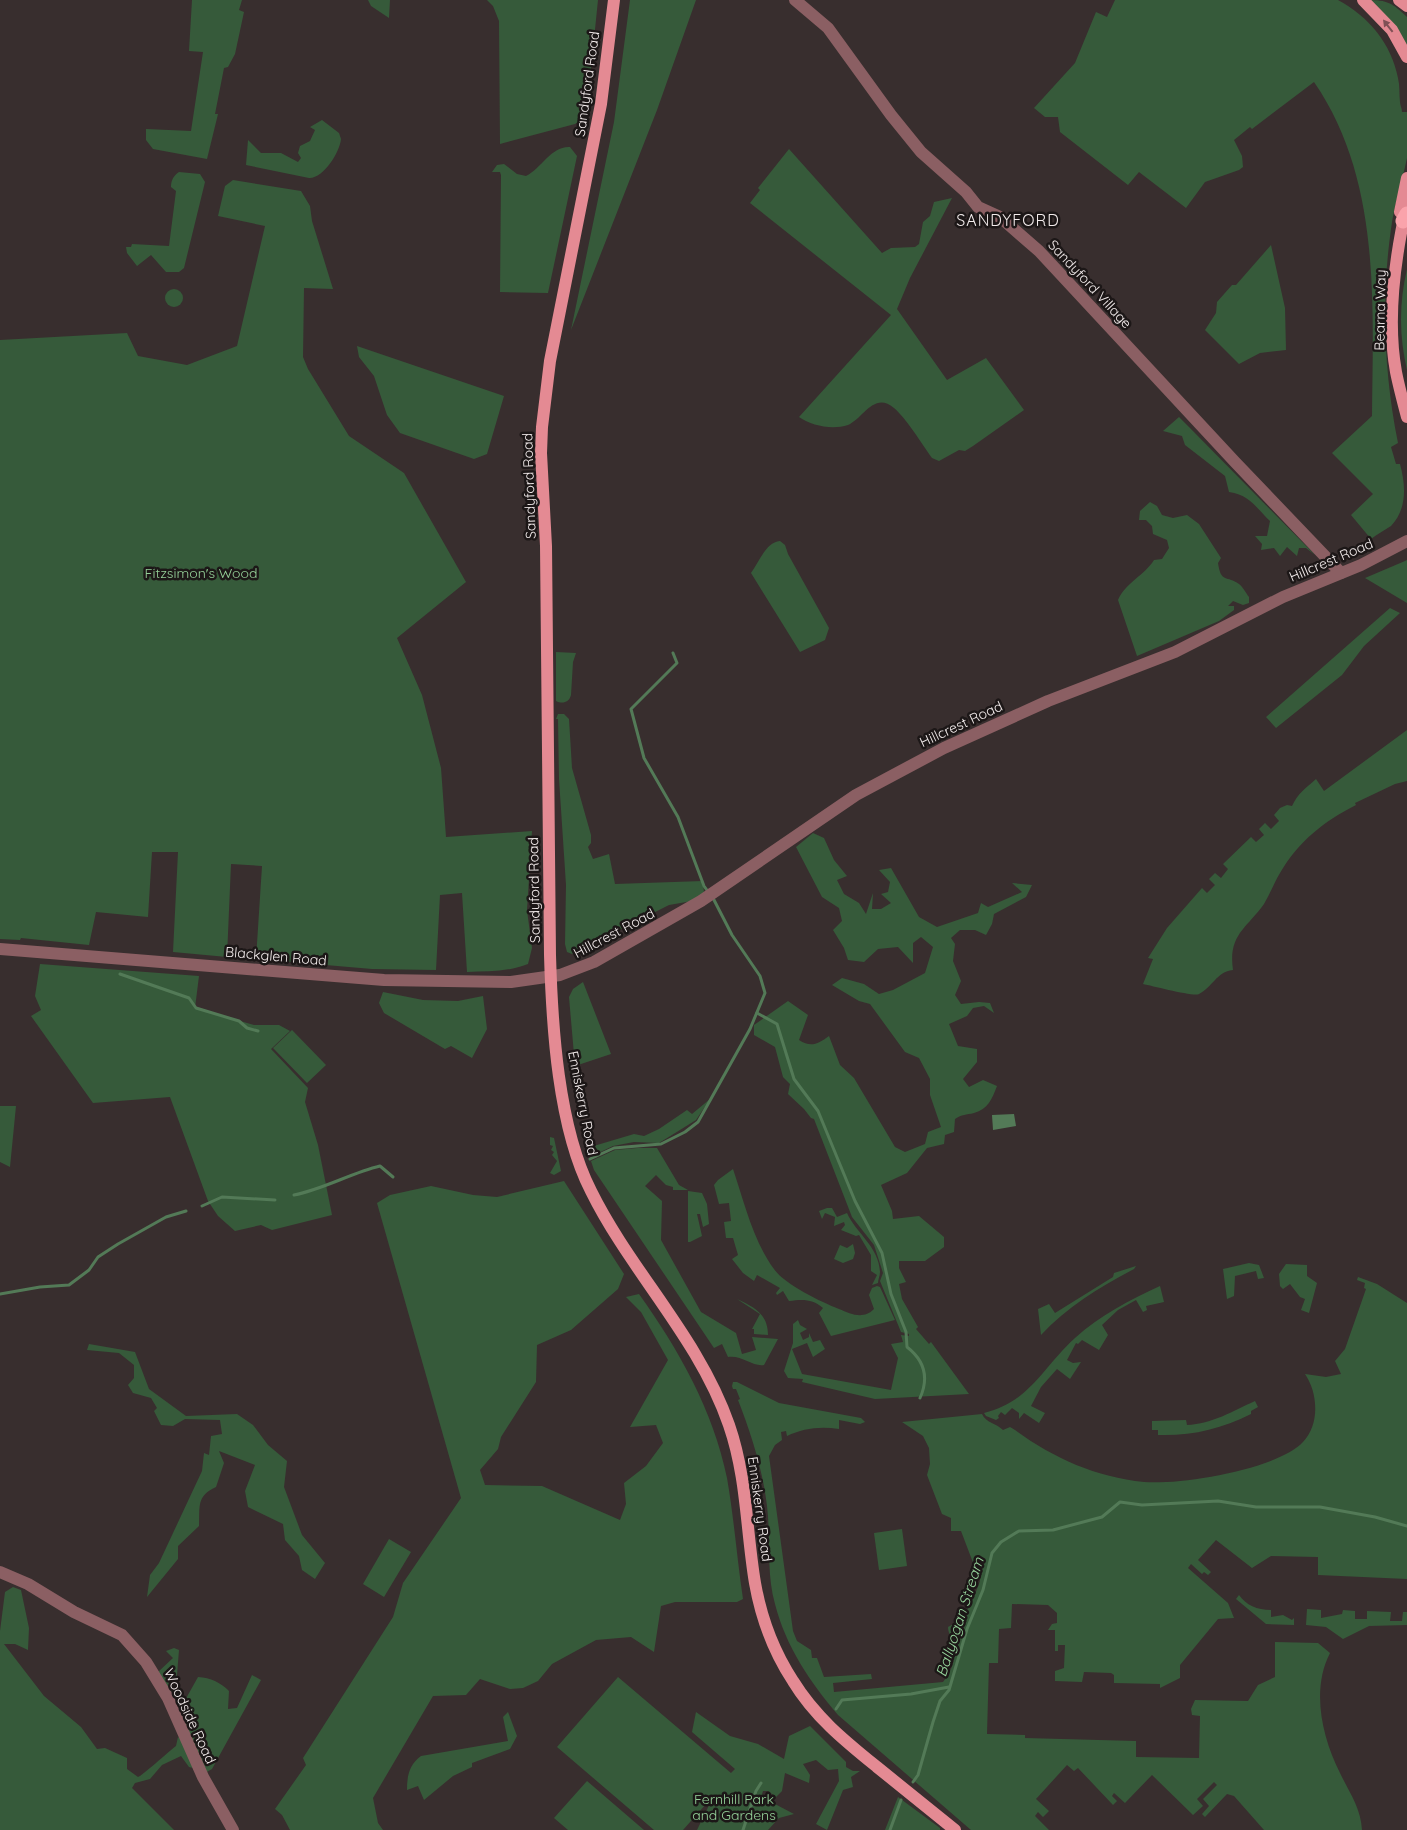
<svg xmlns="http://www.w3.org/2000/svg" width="1407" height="1830" viewBox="0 0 1407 1830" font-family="Quicksand,sans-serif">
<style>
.green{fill:#365a3a}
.water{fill:#537a57}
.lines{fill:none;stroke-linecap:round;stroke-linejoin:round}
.stream{stroke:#537a57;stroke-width:3}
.minor{stroke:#8b5f63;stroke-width:12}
.major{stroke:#e48a93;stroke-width:12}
.highway{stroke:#faa3ab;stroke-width:15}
.oneway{fill:#805055}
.labels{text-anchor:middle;stroke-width:5;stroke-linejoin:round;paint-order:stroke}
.street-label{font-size:14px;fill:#f3ecec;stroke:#1c1717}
.park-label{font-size:14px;fill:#95d199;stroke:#1c1717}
.water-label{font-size:15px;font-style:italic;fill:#96d39b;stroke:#1c1717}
.quarter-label{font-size:16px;letter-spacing:1px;fill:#f3ecec;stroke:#1c1717}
</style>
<rect width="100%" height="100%" fill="#382e2e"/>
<g class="green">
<polygon points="192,0 242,0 239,10 244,12 235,54 228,67 224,68 215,114 218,114 207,159 153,149 146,140 146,129 191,131 203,52 189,51"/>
<polygon points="368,0 390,0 389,18 371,6"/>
<polygon points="487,0 598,0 587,108 584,118 575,124 500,144 499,21 493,6"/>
<polygon points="630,0 696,0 657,110 571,330 614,122"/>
<path d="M1115,0H1338C1369,17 1391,43 1398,78C1400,86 1399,94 1400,102C1400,105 1402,108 1402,112H1407C1407,127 1407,144 1407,158C1402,182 1394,205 1391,229C1381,300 1384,373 1398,443L1391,447L1396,464H1400C1406,486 1407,509 1391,526C1385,530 1377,534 1371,539L1351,515L1373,494L1332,453L1372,416C1373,303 1381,179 1314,82L1252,129L1250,127L1234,140L1242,156L1243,167L1239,170L1205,182L1186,208L1139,172L1128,185L1060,132L1058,117H1045L1034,108L1075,63L1096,12L1107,17Z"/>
<path d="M1367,0C1388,0 1392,3 1407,17V50Z"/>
<path d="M322,120L339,133L341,139C340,152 323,179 309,178L246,165L248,140L261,153H281L298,162L301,158L298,153L300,146L310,141L315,130L310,127Z"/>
<path d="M570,147L577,156L548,293L500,292L501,175L500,172H492L497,165L504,164L517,174L526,176C542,168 551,146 570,147Z"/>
<path d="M789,149L882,253L891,248L915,247L919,244L923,222L930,216L934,202L952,198L910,278L897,309L947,380L986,358L1024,410L973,446L965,451L959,450L939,461L932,458C922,444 906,418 894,408C874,391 863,419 848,425C832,430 812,426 799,417L891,315L750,203L760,190L758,188Z"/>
<path d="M179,172L200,174L205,182L184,268L179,272H166L151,255L137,266L127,253L126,247H131L132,244L169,246L176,191L171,187C171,181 173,176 179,172Z"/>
<path d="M233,180L301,191L310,206L312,221L333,289L304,288L303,357L308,369L349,436L404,473L466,582L397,638L422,695L441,768L446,837L532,831L527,910L532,948L528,964C508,972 488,971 467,972L462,893L440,895L436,970L372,969L256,959L262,866L231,864L227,957L173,952L178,852H152L148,917L96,912L89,945L21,938L20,940L0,939V340L127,333L138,356L187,365L237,346L265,226L218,216L225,186Z"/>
<polygon points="1271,245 1285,308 1286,350 1260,353 1239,364 1205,330 1216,313 1217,302 1232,285 1236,285"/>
<path d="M1407,269V370C1399,336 1399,303 1407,269Z"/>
<circle cx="174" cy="298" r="9"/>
<polygon points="357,346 504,396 487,454 474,459 400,433 387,415 374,376 359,357"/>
<path d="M1179,417L1189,427L1315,555L1306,548H1299L1297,556L1287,547L1280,556L1274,548L1261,550L1262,544L1255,536H1267L1270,521C1256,508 1250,495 1229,492L1225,476L1185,445L1182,436L1163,431Z"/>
<path d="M1150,502L1157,506L1162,515L1173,518L1187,515L1199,524L1221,558L1218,563C1221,584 1227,575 1239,584C1243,587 1246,593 1249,597V603L1243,605L1233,601L1228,606H1234V610L1219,621L1137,656L1118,600C1126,582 1144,576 1154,560L1162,559L1169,548L1167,540L1153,534L1152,526L1146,520H1139L1140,511Z"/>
<path d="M780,541L785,545L788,554L829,628L825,640L800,652L751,573C759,562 766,542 780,541Z"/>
<polygon points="1407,560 1407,603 1365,578 1405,561"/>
<polygon points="1390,608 1400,613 1364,646 1342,675 1276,728 1266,717"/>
<path d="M556,652L576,653L573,662L571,695C569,703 562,704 556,701Z"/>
<polygon points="558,714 564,714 569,719 572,768 591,835 591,843 588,847 593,859 609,854 615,884 703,881 704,893 692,901 669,905 572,954 567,952 565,944 566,885 559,779 558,719 556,719"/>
<path d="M1407,730V781L1395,784L1355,803L1356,805C1323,822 1299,841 1280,873C1274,883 1270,894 1264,904C1246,929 1228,935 1233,970C1216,972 1213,987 1199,994C1194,997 1153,986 1143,984L1153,959L1148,958L1167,928L1202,888L1207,893L1215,885L1209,879L1215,873L1221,878L1228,869L1223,864L1251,837L1256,842L1264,835L1259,829L1265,823L1271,829L1279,821L1274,815L1280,808L1287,805L1292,806C1298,793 1306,788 1316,779L1324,791Z"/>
<path d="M813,833L824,838L834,860L847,876L837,880L844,894L859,903L866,914L873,893L872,909H881L891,903L881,894L888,892L890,882L879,870L891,868L919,917L937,927L978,913L981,903L988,907L1022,892L1012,883L1032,885L1026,897L994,914L992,924L986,935L975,930H960L951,938L955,944L953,961L961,981L955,995L961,1004L979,1002L990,1003L994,1013L984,1006L973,1008L967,1016L949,1024L958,1046L977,1049V1062L963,1079L969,1087L983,1080L997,1086C992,1099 988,1109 974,1113C966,1115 962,1114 955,1119L954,1132L945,1135L944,1144L927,1148L907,1173L881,1185L892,1211L893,1219L919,1216L944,1237V1247L925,1261H899V1268L906,1282L899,1284L902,1299L918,1327L916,1329L929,1344L931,1342L969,1394L875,1399L802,1382L803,1379L788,1378L784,1371L793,1343V1324L798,1320L800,1325L807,1329L800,1333L803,1340L809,1337V1333L813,1342L820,1340L825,1349L813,1357L807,1343L792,1349L802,1374L891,1390L898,1358L891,1344L903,1342L901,1335L909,1336V1334L901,1332L880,1281L883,1273L874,1245L852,1217L814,1119L811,1118L804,1109L788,1094L790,1084L783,1077L775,1047L754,1035V1025L788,1001L808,1015L799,1040C811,1048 818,1044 829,1036L840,1065L854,1078L895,1147L905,1152L925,1144L928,1132L941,1127L930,1095V1079L919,1058L905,1052L870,1004L859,1001L832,985L842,978L864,984L879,994L893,990L925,973L933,947L921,937L913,943V963L898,947L878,949L864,962L848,960L844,948L833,930L842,921L839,908L822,897L796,847Z"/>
<polygon points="40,964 199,976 195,1008 254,1025 279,1025 290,1031 271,1049 308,1088 305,1102 318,1145 332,1215 272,1230 261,1225 235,1231 218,1216 208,1201 170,1097 93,1103 31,1016 41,1010 35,996"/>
<polygon points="583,982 611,1054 575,1066 569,997 573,989"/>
<polygon points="383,992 423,1000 458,1001 483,996 487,1029 472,1058 451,1046 445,1049 384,1013 379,1003"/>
<polygon points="292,1030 326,1065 307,1083 273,1048"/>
<polygon points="710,1099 696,1120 659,1143 634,1142 613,1146 590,1157 587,1148 634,1134 644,1136 659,1129 687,1110 692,1114"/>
<polygon points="0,1106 16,1106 10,1167 0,1162"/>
<polygon points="550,1137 554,1138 561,1171 554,1175 550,1173 557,1161 552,1155 554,1152 551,1150 553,1146 550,1145"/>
<path d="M638,1148H657L679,1185L688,1190H673V1187L666,1185L656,1175L645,1186L662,1201L661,1240L701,1312L736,1333L742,1354L756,1350L752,1337L778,1339L764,1365C753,1367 742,1355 728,1357L722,1344L714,1348L594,1170L591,1161L615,1150Z"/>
<path d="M733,1169C744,1201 753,1241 774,1269C784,1284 821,1302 839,1309C851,1314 863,1320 874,1309L869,1295L872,1288L877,1286L880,1287L895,1320L831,1336L819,1313L823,1308C813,1299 803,1299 789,1301L783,1291L777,1295L776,1293L780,1288L757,1275L754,1281L743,1273L732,1259L738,1255L733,1238H726L724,1222L731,1221L729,1203L719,1204L714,1185L718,1180Z"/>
<path d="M564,1181L624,1274L618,1289L571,1330L537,1345L536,1382L501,1437L498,1449L480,1470L485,1485L542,1486L620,1520L626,1504L624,1483L646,1466L663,1443L656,1425L630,1427L668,1360L641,1312L626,1297L639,1294C679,1350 713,1410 727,1478C734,1518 737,1559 743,1599L737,1602H675L661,1606L654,1652L631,1637L596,1640L552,1664L538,1681L523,1688L510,1689L480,1679L466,1695L433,1696L373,1798L378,1823L383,1830H290L282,1815L275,1809L306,1765L303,1758L393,1617L403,1583L461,1498L377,1203L390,1195L431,1186L473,1195L497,1197Z"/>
<polygon points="688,1191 702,1193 707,1204 709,1224 703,1227 700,1214 697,1214 702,1236 690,1242 688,1242"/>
<path d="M827,1208H832L837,1217L847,1213C856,1233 879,1247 880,1272C880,1276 878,1279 878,1283L872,1285L877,1275L871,1271V1255L859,1235L856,1236L841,1230L845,1225L844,1222L834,1226L835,1217L825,1213L822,1219L819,1211Z"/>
<polygon points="853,1244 855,1253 853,1259 843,1263 834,1259 840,1245 847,1248"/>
<polygon points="1249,1263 1259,1265 1264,1278 1258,1279 1256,1271 1235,1276 1234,1296 1227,1299 1223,1269"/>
<polygon points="1286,1264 1307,1265 1307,1276 1317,1283 1309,1313 1301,1310 1305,1299 1300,1297 1290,1284 1283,1289 1280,1286 1279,1274"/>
<path d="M1136,1266L1134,1269C1100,1287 1067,1307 1041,1335L1038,1309L1049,1304L1055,1313L1113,1277L1114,1273Z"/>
<path d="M1358,1277L1377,1284L1407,1303V1579L1318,1575V1557L1271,1556L1252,1568L1216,1540L1198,1560L1211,1572L1208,1575L1204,1572L1202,1574L1191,1564L1188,1568L1228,1603L1234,1618L1218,1619L1180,1665V1678L1160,1688V1684L1114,1683V1675L1111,1673L1084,1672L1082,1682L1055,1681V1671L1064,1668L1065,1645H1058V1651H1055V1630H1048L1052,1624L1057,1623V1613L1048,1605L1012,1604L1011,1628L999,1629L998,1663H989L987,1734L1025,1735V1738L1136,1741V1757L1199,1758L1200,1716L1192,1715L1191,1709L1195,1700L1248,1701L1258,1685L1275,1677V1642L1318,1643L1330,1653C1311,1690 1322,1737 1340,1773C1349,1792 1361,1808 1362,1830H1264L1234,1796L1227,1794L1205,1817L1202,1814L1209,1806L1203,1799L1217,1785L1214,1782L1197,1799L1203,1806L1193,1815L1152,1775L1125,1803L1114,1793L1112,1796L1117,1801L1113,1805L1078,1768L1074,1771L1067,1765L1036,1799L1049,1811L1043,1817L1038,1812L1035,1816L1049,1830H971L838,1715C810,1682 786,1647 775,1604C766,1572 771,1539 767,1506C763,1471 751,1433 738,1400L740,1399L736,1389H733L732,1386L733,1382H737L779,1403L861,1418L865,1422L860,1424L839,1420V1429C821,1426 803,1428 787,1436L786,1431L781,1432L782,1440L775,1445L769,1456L793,1631L797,1641L811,1650L812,1658H817L824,1677L871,1674L872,1679L833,1683L834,1692L943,1682C951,1672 956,1660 954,1647C953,1640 948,1634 948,1627L962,1619L974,1597L980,1581L961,1531H951V1518L942,1514L927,1475L930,1464L929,1448L923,1436L902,1422L982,1414C986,1423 996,1423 1003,1430L1010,1427L1015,1430C1053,1458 1096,1477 1144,1482C1181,1485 1278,1469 1303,1442C1320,1424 1318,1393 1305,1374L1326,1377L1341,1374L1335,1361L1345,1349L1366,1289L1364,1288L1365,1283L1357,1280Z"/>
<path d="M1160,1286L1164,1302L1146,1306L1147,1310L1143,1312L1136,1300L1118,1310L1102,1325L1108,1335L1099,1350L1082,1340L1078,1344L1076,1343L1067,1360L1073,1363L1081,1362L1070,1379L1057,1369L1041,1387L1031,1406L1045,1413L1039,1423L1024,1413L1019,1419V1413L1012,1408L1005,1415L1001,1412L998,1416L999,1418L996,1420L986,1416L984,1413C1031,1401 1042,1368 1075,1338C1100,1315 1130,1300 1160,1286Z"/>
<path d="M737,1299C754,1307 768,1314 768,1335L754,1334V1329H752L760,1314Z"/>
<path d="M89,1344L135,1352L149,1389L186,1416L237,1414L253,1425L268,1445L287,1461L284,1487L302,1535L325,1563L315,1579L302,1570L299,1556L285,1540L283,1524L248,1507L245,1491L255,1465L219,1451L224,1463L216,1487C196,1496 200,1507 199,1526L178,1546V1559L147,1597L150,1575L159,1563L202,1471L204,1453L209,1455L211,1436L222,1434L220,1420L185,1419L173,1426L161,1425L154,1411L157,1408L151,1398L133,1393L128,1385L134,1378V1365L119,1353L87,1350Z"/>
<path d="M1255,1401L1258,1407L1251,1411V1414C1221,1429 1192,1436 1158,1435V1430H1152V1421L1186,1420L1187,1425C1212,1424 1233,1411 1255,1401Z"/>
<polygon points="902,1529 907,1566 879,1570 874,1533"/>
<polygon points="389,1539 411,1552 384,1597 363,1584"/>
<path d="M13,1587L21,1590L29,1628L28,1650L15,1644H4L44,1696L81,1727L97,1749L105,1748L127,1758V1769L138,1777C142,1776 168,1752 176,1746L178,1737L183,1741L193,1768L189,1767L181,1756L162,1765L150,1779L135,1783L132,1788L174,1830H0V1631L5,1592Z"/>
<path d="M1239,1595C1246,1605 1257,1610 1271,1610V1617L1283,1615L1292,1620L1294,1618V1625L1266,1624L1236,1599Z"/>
<polygon points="1307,1609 1321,1610 1321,1618 1342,1614 1343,1610 1355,1611 1355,1619 1367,1619 1367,1611 1391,1612 1390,1621 1402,1621 1403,1612 1407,1612 1407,1625 1369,1626 1343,1639 1326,1627 1306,1625"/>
<polygon points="174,1648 179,1650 177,1675 170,1696 157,1673 173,1658 166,1651"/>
<path d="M252,1675L261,1680L212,1769L205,1773L179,1711L198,1677C211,1678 220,1682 229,1691L228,1709L237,1708Z"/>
<polygon points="618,1677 731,1773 735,1769 692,1732 696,1712 730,1736 758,1744 784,1759 789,1736 810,1726 846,1762 846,1767 853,1771 860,1771 851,1777 853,1787 843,1790 827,1830 816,1824 839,1781 838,1769 828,1770 816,1760 803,1764 810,1775 809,1783 785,1773 782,1791 776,1797 768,1791 763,1791 762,1794 773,1803 794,1814 779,1818 768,1830 697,1830 714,1795 683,1830 654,1830 557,1747"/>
<path d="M508,1712L517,1736L510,1749L472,1763V1767L453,1776L424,1800L418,1786L407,1790C407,1776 409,1765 421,1756L508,1741L503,1717Z"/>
<polygon points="587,1781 644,1830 568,1830 554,1818"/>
<polygon points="898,1797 940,1828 940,1830 885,1830"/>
</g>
<polygon class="water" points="1014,1114 1016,1126 993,1130 992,1115"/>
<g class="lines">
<g class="stream">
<polyline points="673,653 677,663 631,709 644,758 678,817 704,886 709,893"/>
<polyline points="120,974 189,998 196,1008 239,1021 247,1028 258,1031"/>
<path d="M757,1013L777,1024L794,1079L818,1111L855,1201L882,1253L891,1294L906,1332L907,1347C925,1361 929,1378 920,1398"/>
<polyline points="590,1159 614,1148 661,1144 685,1132 698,1122 750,1029 765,993 760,976 732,935 713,898"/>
<path d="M294,1195C324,1189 351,1173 380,1166L393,1177"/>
<polyline points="202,1206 222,1197 275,1200"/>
<polyline points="0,1294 40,1287 69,1285 89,1270 98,1257 118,1244 166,1217 186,1211"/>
<polyline points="836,1709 842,1700 911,1694 949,1687"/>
<polyline points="913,1782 918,1775 933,1722 940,1701 949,1690 967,1629 983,1590 992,1553 1001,1542 1019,1531 1053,1530 1102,1517 1120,1502 1142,1505 1218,1501 1256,1507 1320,1507 1375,1517 1407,1526"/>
<polyline points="743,1830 756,1791 761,1783"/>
<polyline points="890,1830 901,1800"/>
</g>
<g class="minor">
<polyline points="795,0 828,28 891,115 921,152 966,192 978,207 1000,217 1039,251 1235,462 1341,573"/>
<polyline points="0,949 384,980 511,982 560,975 594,962 701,901 856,795 944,748 1048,701 1175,652 1283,597 1361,565 1407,541"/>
<polyline points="0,1572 28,1584 74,1612 122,1635 146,1662 168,1698 203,1777 233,1830"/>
</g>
<g class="major">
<path d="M614,0L601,104L550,361L542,427L541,453L546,546L550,955C552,1026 558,1127 591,1191C631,1272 699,1338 729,1425C747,1477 746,1529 755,1583C761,1617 774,1652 793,1681C815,1717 845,1741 877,1767C903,1788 929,1809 955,1830"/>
<polyline points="1363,0 1392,30 1407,57"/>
<polyline points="1399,0 1407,6"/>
<path d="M1407,204C1395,257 1386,317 1396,372C1399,387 1403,402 1407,417"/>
<polyline points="1400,212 1407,178"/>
</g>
<polyline class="highway" points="1403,221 1407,214"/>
</g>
<defs><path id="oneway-solid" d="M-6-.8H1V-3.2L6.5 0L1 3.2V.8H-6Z" transform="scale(1.25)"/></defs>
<use class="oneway" href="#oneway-solid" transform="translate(1388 26) rotate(-128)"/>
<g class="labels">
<g class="street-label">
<text transform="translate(587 84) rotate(-82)" y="5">Sandyford Road</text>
<text transform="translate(1090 284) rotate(47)" y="5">Sandyford Village</text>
<text transform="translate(1380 310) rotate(-89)" y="5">Bearna Way</text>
<text transform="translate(529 486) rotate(-92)" y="5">Sandyford Road</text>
<text transform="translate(1331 560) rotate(-23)" y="5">Hillcrest Road</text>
<text transform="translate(961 724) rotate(-25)" y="5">Hillcrest Road</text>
<text transform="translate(534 890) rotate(-91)" y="5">Sandyford Road</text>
<text transform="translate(614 933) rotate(-28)" y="5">Hillcrest Road</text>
<text transform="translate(276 956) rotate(5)" y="5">Blackglen Road</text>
<text transform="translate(583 1103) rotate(79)" y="5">Enniskerry Road</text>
<text transform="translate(760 1509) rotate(82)" y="5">Enniskerry Road</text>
<text transform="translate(190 1716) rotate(65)" y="5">Woodside Road</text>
</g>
<g class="park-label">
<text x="201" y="578">Fitzsimon's Wood</text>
<text x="734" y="1804">Fernhill Park<tspan x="734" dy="16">and Gardens</tspan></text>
</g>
<g class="water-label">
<text transform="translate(960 1617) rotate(-72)" y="5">Ballyogan Stream</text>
</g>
<g class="quarter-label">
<text x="1008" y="226">SANDYFORD</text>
</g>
</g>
</svg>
